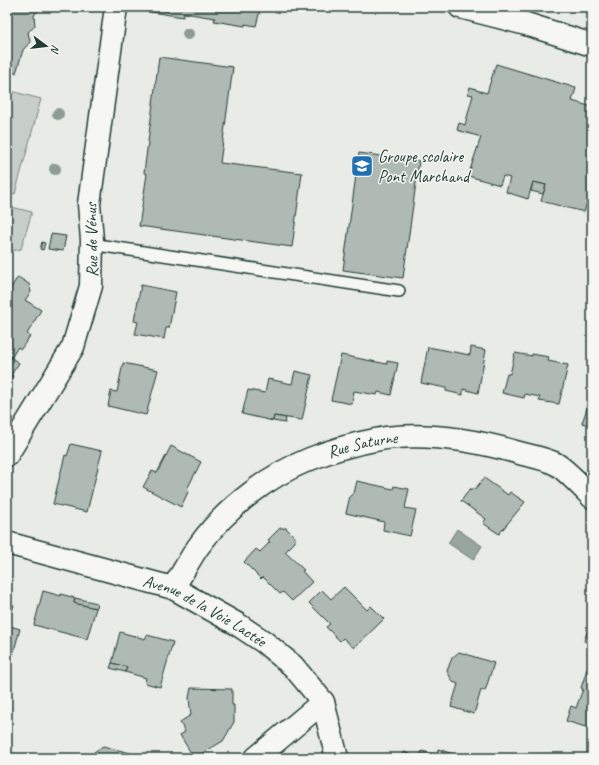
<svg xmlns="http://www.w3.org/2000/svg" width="599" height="765" viewBox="0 0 599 765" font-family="Caveat,sans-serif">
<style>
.green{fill:#c7cec9;stroke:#73867e}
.water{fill:#99a6a0;stroke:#687c75}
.building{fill:#b0bab5;stroke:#1f3d34}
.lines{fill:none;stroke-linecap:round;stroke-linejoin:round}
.service-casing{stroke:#1f3d34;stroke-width:14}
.minor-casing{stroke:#1f3d34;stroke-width:25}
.service{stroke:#f6f6f2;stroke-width:11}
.minor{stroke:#f6f6f2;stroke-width:22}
.tree{fill:#8d9b95}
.labels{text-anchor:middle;stroke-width:3;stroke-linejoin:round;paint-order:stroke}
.poi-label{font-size:17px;fill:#1f3d34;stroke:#f6f6f2;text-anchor:start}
.street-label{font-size:17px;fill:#1f3d34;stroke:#f6f6f2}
</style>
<rect width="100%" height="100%" fill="#e9ebe7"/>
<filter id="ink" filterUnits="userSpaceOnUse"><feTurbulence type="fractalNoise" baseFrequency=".025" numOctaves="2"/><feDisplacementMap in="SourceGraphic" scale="8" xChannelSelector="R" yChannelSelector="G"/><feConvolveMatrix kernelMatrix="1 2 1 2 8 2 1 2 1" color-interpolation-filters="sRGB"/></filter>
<g filter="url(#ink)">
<g class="green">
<polygon points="7,90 41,99 15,194 7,192"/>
<polygon points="7,206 32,212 21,249 7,252"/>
</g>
<polygon class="water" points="457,529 482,546 473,560 448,543"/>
<g class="building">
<polygon points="7,7 40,7 41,8 34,15 35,26 28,32 30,42 23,50 16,73 7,71"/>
<polygon points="152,7 254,7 253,9 260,10 256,26 245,24 245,26 214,21 215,18 184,13 183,17 151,12"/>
<polygon points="159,57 233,67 220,163 302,173 292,247 139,226 147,174 144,173"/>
<polygon points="496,64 576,88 572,101 592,107 592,187 584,212 541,201 546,185 533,182 528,199 506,192 510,178 503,176 500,185 468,176 481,137 457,130 459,123 465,125 473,95 468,94 470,87 476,89 476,90 487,93"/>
<polygon points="359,153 419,161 403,278 343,270"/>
<polygon points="533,182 546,185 543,194 531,191"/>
<polygon points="51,234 66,236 63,251 48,249"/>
<polygon points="42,242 45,243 43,250 40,249"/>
<polygon points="18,277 29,284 31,292 25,300 41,310 27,334 30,336 21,349 18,347 11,358 7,355 7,293"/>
<polygon points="141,285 176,292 169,328 166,328 164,339 135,334 138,322 134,321"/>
<polygon points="428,347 470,355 471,347 486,350 478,393 463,389 463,395 446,391 446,388 421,383"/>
<polygon points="515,353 532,356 532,354 549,357 548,361 568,365 559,404 539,401 540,397 525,394 524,398 502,393 507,374 510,374"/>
<polygon points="7,355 19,363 11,375 13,376 7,385"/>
<polygon points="341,355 387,364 387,361 398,363 391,395 378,392 377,395 354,391 352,404 331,400"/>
<polygon points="123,363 158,370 146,415 108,406 111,391 117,392"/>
<polygon points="295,371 312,375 302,420 274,416 273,421 242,414 248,390 265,393 268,379 292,384"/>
<polygon points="592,393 592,426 582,423"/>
<polygon points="274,416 286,418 285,423 273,421"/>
<polygon points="71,444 102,451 87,512 53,504 65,455 67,456"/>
<polygon points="171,446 201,462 187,489 189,490 181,507 143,487 152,471 157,473"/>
<polygon points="484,478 508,495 510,492 525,502 499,534 483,523 486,519 461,501 470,489 475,489"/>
<polygon points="357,481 393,489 394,486 409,489 405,508 416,510 410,536 383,530 384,522 346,513 350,496 354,493"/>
<polygon points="280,528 286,528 295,537 295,542 285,552 304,570 302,571 312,582 292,601 283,592 280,594 263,577 261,579 244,562 256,549 260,552 270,542 268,540"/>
<polygon points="344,587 367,610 371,606 384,619 354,648 343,638 340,641 326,627 330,624 309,603 322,590 331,599"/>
<polygon points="43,591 61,596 61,594 75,598 74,603 96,608 87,639 34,625"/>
<polygon points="75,598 97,603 96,608 74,603"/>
<polygon points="7,604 14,605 7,625 20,629 7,676"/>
<polygon points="592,617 592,644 584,641"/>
<polygon points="120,632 145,639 147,635 173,642 160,687 145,683 146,678 125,672 127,667 112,663"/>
<polygon points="459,652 494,663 485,691 481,690 474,714 451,707 458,684 453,682 447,671 452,658"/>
<polygon points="112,663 127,667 125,672 110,668"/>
<polygon points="587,669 592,671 592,729 566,721 571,706 576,708 583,689 581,688"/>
<polygon points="191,688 232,689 232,705 234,705 234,722 223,741 194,758 180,735 185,732 180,722 191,715 189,698"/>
<polygon points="103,746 130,753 134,758 93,758 94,752"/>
<polygon points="438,749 456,755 455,758 402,758 404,752 419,758 422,751 437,755"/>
<polygon points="130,753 144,757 144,758 134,758"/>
</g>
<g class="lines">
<g class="service-casing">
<polyline id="service" points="91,244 399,291"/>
</g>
<g class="minor-casing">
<g id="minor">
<polyline points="460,7 526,24 592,45"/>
<polyline points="7,455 73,347 91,286 92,240 89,204 116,7"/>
<path id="s1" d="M7,543L173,588L237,624L264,642L293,666L323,702L337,758"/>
<path id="s2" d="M173,588C182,574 189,560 198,547C213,526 231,508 251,493C286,465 332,448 375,440C382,439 389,437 396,437C437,434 477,441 516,452C529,456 544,458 556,464C564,468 584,489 592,497"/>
<polyline points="256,758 323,702"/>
</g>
</g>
<use href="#service" class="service"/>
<use href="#minor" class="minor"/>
</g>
<g class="tree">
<circle cx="188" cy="34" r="6"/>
<circle cx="58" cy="114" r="6"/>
<circle cx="55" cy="169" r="6"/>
</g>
</g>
<defs>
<g id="school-square" transform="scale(1.15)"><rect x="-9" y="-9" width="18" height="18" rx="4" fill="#1f6fb2" stroke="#f6f6f2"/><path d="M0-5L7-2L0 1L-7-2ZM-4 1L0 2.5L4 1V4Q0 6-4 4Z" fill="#fff"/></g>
</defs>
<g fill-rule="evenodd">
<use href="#school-square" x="362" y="166"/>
</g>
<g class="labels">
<g class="poi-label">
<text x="378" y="162">Groupe scolaire<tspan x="378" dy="20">Pont Marchand</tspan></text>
</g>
<g class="street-label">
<text transform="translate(91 240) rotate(-91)" y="6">Rue de Vénus</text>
<text dy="6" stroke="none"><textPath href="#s2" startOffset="247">Rue Saturne</textPath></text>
<text dy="6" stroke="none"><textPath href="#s1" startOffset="210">Avenue de la Voie Lactée</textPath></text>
</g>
</g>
<rect width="599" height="765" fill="none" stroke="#f6f6f2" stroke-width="24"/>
<rect x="12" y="12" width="575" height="741" fill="none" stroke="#1f3d34" stroke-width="1.5" filter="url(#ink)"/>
<g transform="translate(46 46) rotate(105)" stroke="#f6f6f2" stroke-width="3" paint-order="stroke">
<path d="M0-3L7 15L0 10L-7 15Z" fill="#1f3d34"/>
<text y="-6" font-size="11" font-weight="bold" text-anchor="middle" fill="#1f3d34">N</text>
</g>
</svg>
